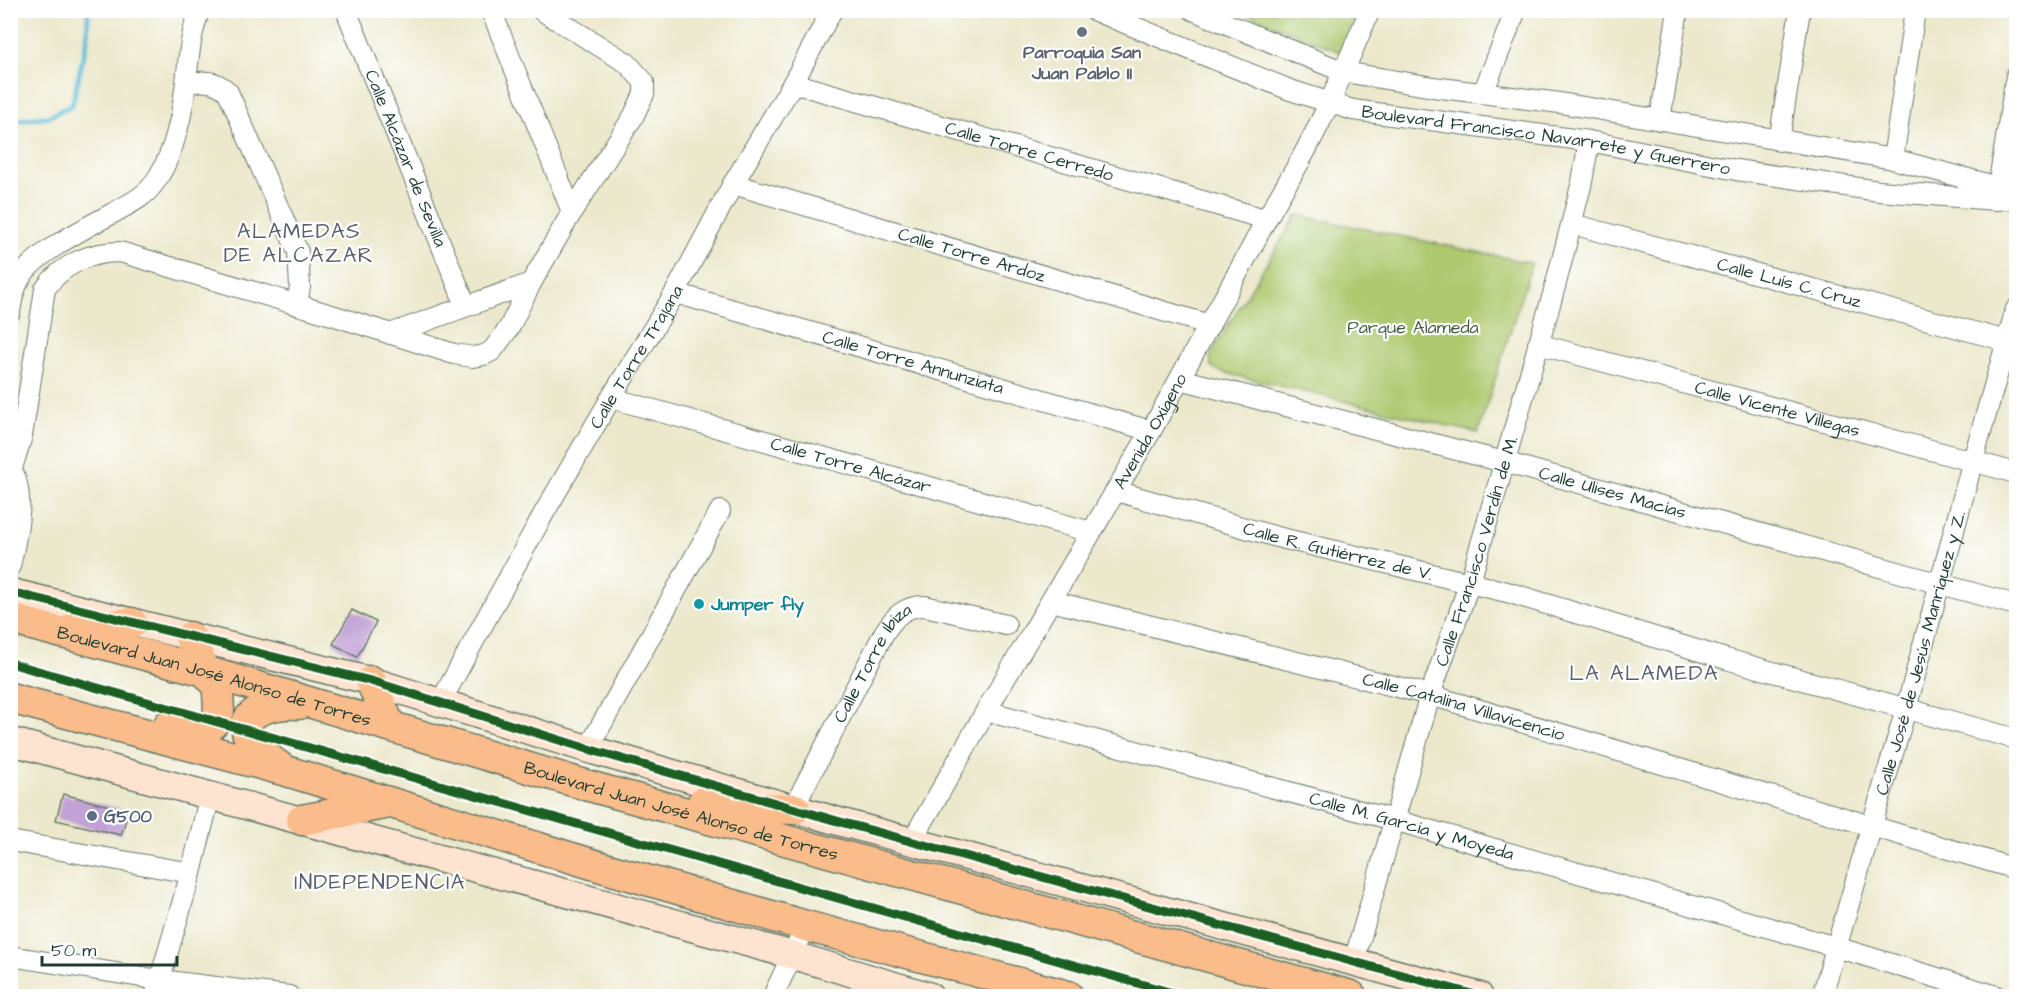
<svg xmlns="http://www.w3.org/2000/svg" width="2027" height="1007" viewBox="0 0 2027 1007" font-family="'Architects Daughter',sans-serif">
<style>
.green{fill:#aec96f;stroke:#668352;stroke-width:1.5}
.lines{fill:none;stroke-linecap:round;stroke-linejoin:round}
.stream{stroke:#5bbed9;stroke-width:5}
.building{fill:#c1a1d7}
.street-casing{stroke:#677969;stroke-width:22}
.secondary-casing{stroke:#677969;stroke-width:30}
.primary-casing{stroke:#677969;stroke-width:33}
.street{stroke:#fff;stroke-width:20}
.secondary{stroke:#fde4d0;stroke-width:27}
.primary{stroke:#f9bc8a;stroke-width:30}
.cycleway-casing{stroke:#fff;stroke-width:13}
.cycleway{stroke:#1b5e20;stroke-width:9}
.worship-dot{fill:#6b7280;stroke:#fff;stroke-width:2}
.culture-dot{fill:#0f9aa8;stroke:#fff;stroke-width:2}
.service-dot{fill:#5c6f8a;stroke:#fff;stroke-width:2}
.labels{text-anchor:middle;stroke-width:4.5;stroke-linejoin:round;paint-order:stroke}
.worship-label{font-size:18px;font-weight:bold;fill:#5b616d;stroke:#fff}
.street-label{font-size:18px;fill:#1f3d34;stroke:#fff}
.park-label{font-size:18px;fill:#436043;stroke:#fff}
.culture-label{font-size:18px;font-weight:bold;fill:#0d838f;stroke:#fff;text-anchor:start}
.service-label{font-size:18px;font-weight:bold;fill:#4e5e75;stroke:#fff;text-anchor:start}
.quarter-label{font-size:21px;letter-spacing:1.5px;fill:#58606d;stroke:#fff}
</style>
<rect width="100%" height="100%" fill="#fff"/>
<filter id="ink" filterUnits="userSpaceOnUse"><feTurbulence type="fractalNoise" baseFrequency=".0167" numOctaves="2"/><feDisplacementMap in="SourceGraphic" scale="12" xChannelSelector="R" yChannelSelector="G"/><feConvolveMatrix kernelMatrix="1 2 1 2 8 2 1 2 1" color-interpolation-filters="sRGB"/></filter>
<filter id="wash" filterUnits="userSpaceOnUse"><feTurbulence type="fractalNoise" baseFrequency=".008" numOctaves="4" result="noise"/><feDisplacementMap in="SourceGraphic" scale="24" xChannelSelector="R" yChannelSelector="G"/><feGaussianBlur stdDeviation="1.35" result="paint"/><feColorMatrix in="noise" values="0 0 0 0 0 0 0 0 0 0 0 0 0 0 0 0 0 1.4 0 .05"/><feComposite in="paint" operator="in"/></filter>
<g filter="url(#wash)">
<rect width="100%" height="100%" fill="#ece8cc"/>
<g class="green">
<polygon points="1239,11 1358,11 1340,52"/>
<polygon points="1297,215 1532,263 1478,433 1221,372 1212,367 1210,357 1215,346"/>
</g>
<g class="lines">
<polyline class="stream" points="10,121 48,117 72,105 87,40 88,10"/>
</g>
<g id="blocks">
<g class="building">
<polygon points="352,610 376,622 357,657 333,644"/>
<polygon points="63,794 129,811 121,835 56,820"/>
</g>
</g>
</g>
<g filter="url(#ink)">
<use href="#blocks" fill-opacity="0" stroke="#677969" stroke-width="1.5"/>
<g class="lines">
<g class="street-casing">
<g id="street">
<path id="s1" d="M346,10L466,306"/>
<polyline points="491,10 572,212"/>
<path id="s2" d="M1093,10L1290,90L1353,110L1589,141L1736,170L1879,191L1996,200L2016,198"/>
<polyline points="1193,10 1344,72 1433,87 1560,103 1893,159 1998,187 2016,196"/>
<path id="s3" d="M793,83L1265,219"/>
<path d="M186,84C202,80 216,80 228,92L298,252L300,287L297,305"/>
<polyline points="1483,93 1516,10"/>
<polyline points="1660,120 1678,10"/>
<polyline points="1779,141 1800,10"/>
<polyline points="1893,159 1915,10"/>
<path id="s4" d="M733,184L1210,325"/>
<polyline points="1996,200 2016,76"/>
<path id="s5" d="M1572,224L2007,341"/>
<path id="s6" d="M675,293L1151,431"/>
<path d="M10,312C12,299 14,288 21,277C35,253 89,226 115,212C127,205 143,198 152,186C174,158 182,117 186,82C189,57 190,34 200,10"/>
<polyline points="390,334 531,283"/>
<path id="s7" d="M1538,344L2016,473"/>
<path id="s8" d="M1180,379L1504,462L2016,605"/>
<path id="s9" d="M611,398L1091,532"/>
<path d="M10,466C27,496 17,534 10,566"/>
<path d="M12,468L22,436L45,289C62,264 91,252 120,252L335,316L454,354L473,357L484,355L492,351L509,328L531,283L572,212L633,117L644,94V82L627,63L541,10"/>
<path id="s10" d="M1116,491L1277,537L1507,592L1726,659L2016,739"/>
<path id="s11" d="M1051,601L1430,695L2016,869"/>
<path id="s12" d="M440,703L544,513L611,398L675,293L733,184L793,83L832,10"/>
<path id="s13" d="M986,711L1394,820L1836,947L1997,996"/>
<polyline points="588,749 720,511"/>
<path id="s14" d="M795,809L802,791L884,633C895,616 904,606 925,606L1006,625"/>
<polyline points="10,841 191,873"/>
<path id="s15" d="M912,841L986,711L1151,431L1253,245C1267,216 1284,189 1300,161C1327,112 1348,61 1370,10"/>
<polyline points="10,956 160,980 289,996"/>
<path id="s16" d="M1354,961L1430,695L1470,582L1555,287L1582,182L1589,141"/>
<polyline points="155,996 191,873 210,795"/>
<polyline points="773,996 806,926"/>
<path id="s17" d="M1822,996L1906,709L1973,460L2016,309"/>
</g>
</g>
<g class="secondary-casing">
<g id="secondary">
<polyline points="10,592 371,681 588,749 844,823 1479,996"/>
<polyline points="10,741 792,955 929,996"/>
</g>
</g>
<g class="primary-casing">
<g id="primary">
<path id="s18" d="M10,619L205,671L589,786L1351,996"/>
<polyline points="72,629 132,623"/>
<polyline points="371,681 389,724"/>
<polyline points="10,698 283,770 605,868 806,926 1068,996"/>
<polyline points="169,725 183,731 206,730 216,720 219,711 218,692 216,684 205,671 190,637"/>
<path d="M280,767C271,761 262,754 255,746C227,712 275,702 299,704"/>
<polyline points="703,802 761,808 795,809"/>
<polyline points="302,820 384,804"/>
</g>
</g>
<use href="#street" class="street"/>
<use href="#secondary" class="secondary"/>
<use href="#primary" class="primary"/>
<g class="cycleway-casing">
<g id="cycleway">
<polyline points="10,592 371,681 588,749 844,823 1479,996"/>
<polyline points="10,663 1183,996"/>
</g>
</g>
<use href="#cycleway" class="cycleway"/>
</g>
</g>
<circle class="worship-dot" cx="1082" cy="32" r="6"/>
<circle class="culture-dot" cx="699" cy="604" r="6"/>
<circle class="service-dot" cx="92" cy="816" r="6"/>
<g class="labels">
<g class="worship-label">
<text x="1082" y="58">Parroquia San<tspan x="1082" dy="21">Juan Pablo II</tspan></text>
</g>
<g class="street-label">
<text dy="6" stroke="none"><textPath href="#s2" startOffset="474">Boulevard Francisco Navarrete y Guerrero</textPath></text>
<text dy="6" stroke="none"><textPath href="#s3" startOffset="246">Calle Torre Cerredo</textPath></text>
<text dy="6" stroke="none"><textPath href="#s1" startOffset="160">Calle Alcázar de Sevilla</textPath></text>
<text dy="6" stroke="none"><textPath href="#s4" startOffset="249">Calle Torre Ardoz</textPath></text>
<text dy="6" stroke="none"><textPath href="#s5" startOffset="225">Calle Luís C. Cruz</textPath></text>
<text dy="6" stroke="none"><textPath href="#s12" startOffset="398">Calle Torre Trajana</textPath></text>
<text dy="6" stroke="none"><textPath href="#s6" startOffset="248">Calle Torre Annunziata</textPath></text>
<text dy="6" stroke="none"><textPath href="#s7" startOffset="248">Calle Vicente Villegas</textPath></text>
<text dy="6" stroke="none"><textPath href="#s15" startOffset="474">Avenida Oxígeno</textPath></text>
<text dy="6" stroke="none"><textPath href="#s9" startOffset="249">Calle Torre Alcázar</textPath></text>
<text dy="6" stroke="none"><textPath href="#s8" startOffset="447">Calle Ulises Macías</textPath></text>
<text dy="6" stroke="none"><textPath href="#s10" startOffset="230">Calle R. Gutiérrez de V.</textPath></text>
<text dy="6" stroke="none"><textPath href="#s16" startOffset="428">Calle Francisco Verdín de M.</textPath></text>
<text dy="6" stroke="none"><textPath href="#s17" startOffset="357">Calle José de Jesús Manríquez y Z.</textPath></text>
<text dy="6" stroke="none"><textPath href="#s14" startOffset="166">Calle Torre Ibiza</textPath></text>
<text dy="6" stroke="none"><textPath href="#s18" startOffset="212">Boulevard Juan José Alonso de Torres</textPath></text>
<text dy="6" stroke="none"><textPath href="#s11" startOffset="426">Calle Catalina Villavicencio</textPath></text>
<text dy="6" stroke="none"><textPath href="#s18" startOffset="698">Boulevard Juan José Alonso de Torres</textPath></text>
<text dy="6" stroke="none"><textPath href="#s13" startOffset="441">Calle M. García y Moyeda</textPath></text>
</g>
<g class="park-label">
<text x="1413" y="333">Parque Alameda</text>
</g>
<g class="culture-label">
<text x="711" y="610">Jumper fly</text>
</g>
<g class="service-label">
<text x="104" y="822">G500</text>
</g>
<g class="quarter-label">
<text x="299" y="238">ALAMEDAS<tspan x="299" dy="24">DE ALCAZAR</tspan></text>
<text x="1644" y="680">LA ALAMEDA</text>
<text x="380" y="889">INDEPENDENCIA</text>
</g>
</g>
<rect width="2027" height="1007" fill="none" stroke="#fff" stroke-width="36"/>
<path d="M42 956v9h135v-9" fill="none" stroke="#1f3d34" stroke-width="3"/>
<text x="51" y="956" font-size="18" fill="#1f3d34" stroke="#ffffff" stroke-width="4.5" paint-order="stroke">50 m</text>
</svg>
